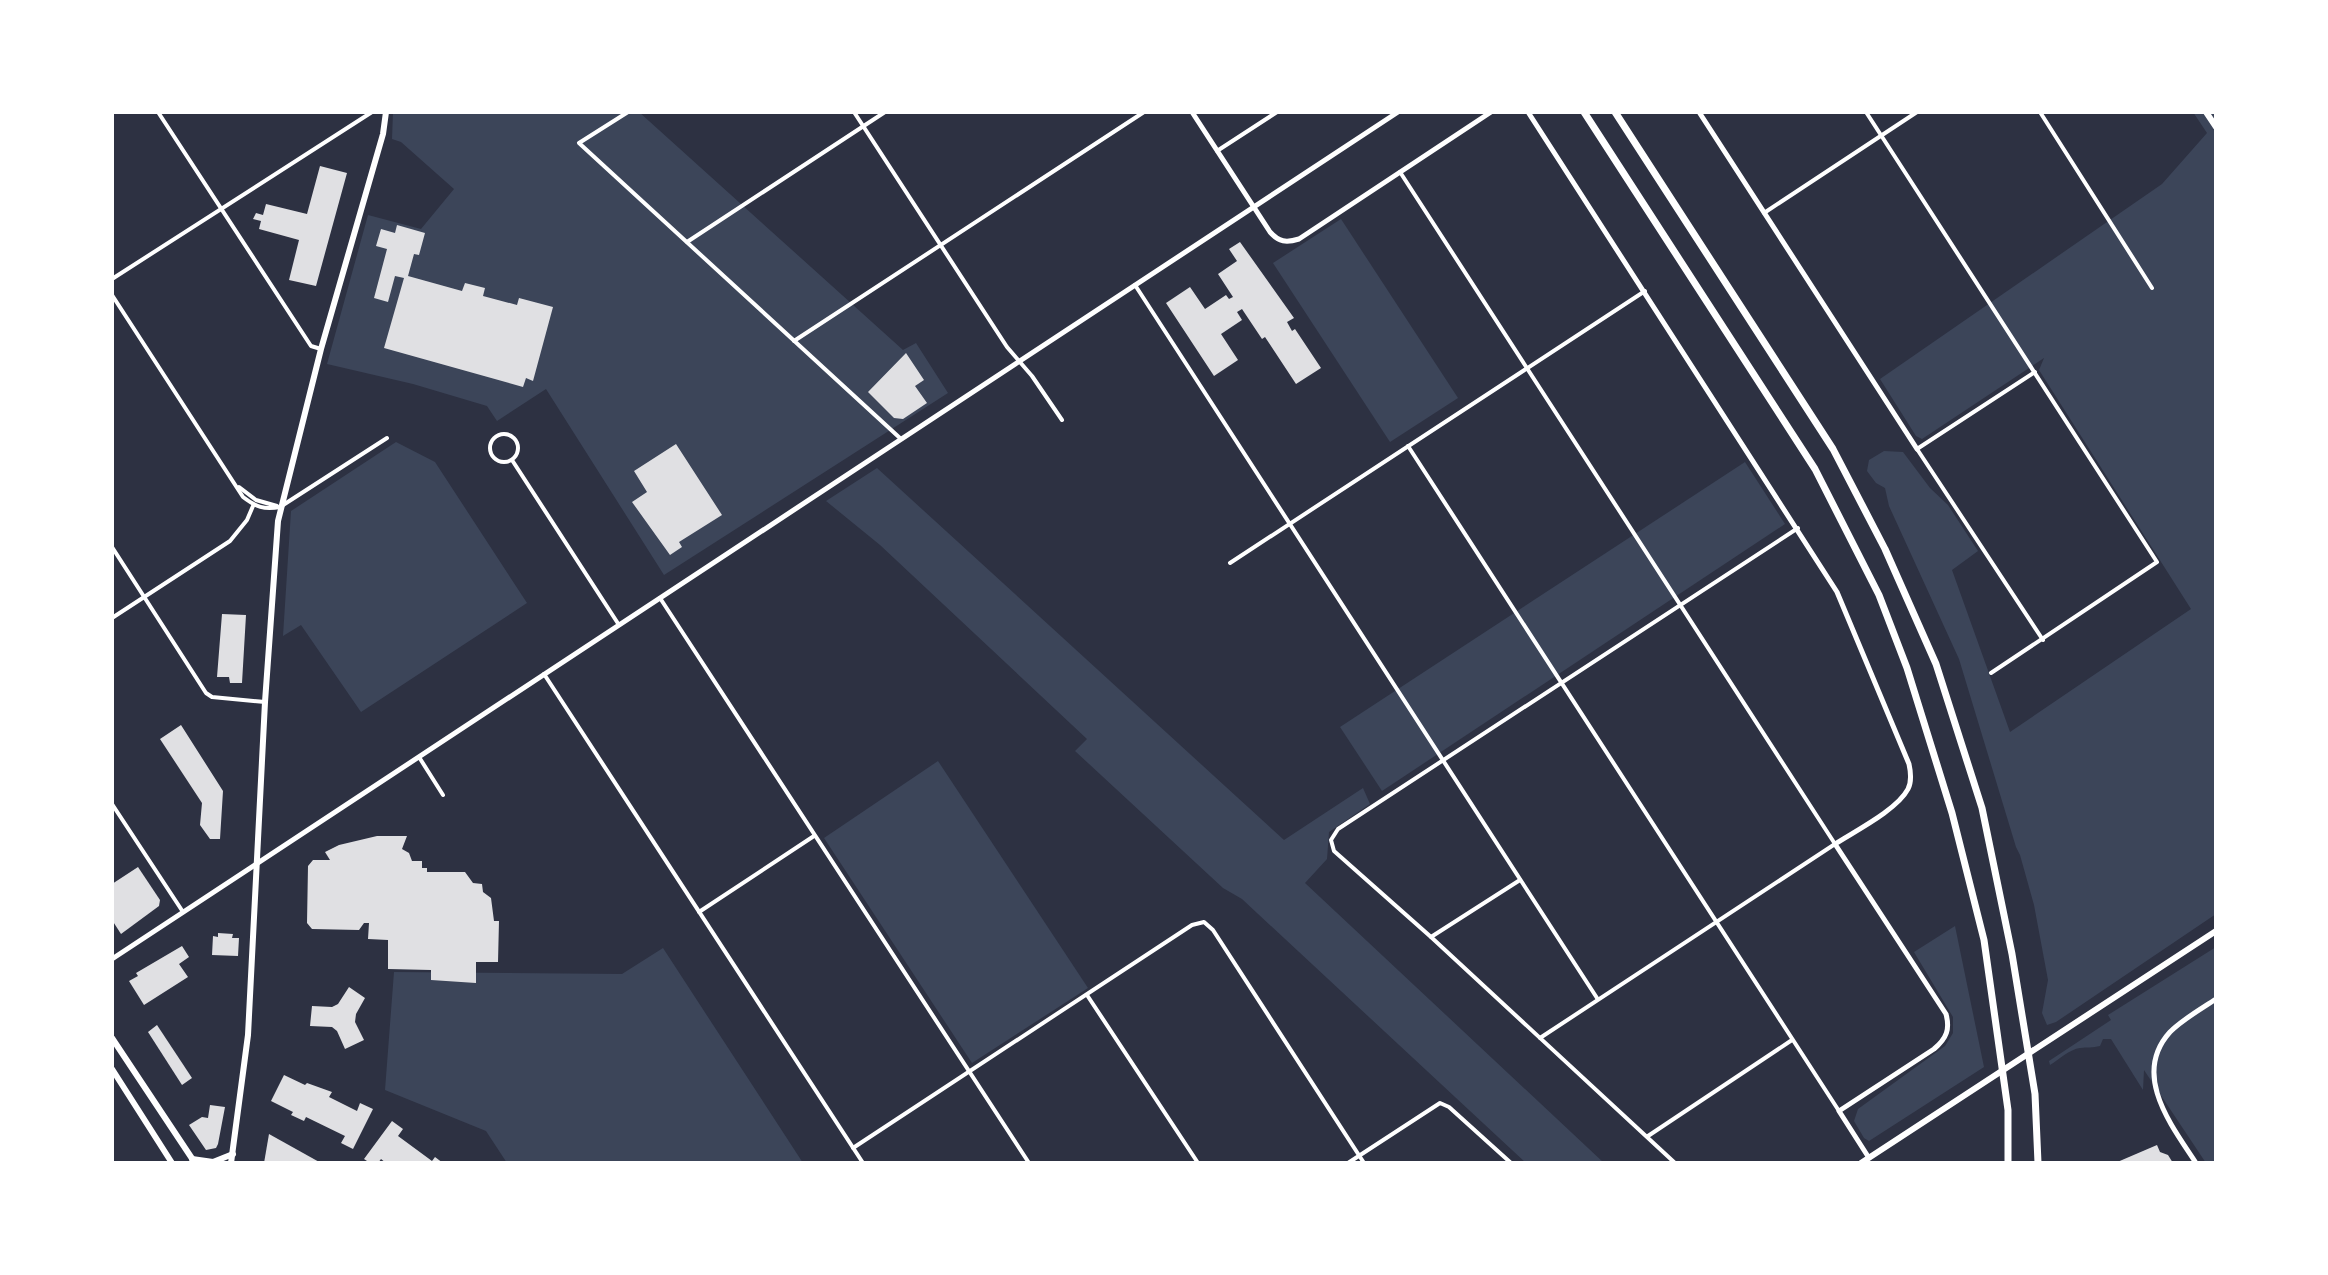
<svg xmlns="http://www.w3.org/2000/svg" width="2328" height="1275" viewBox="0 0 2328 1275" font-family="Arial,sans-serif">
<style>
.green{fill:#3c4559}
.building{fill:#e0e0e3}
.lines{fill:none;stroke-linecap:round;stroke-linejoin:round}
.minor{stroke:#fff;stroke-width:4}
.tertiary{stroke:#fff;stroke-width:5}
.secondary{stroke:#fff;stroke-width:6}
.primary{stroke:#fff;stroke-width:6}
.motorway{stroke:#fff;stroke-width:7}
</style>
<rect width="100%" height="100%" fill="#2d3142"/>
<g class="green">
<polygon points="393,112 639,112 903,350 916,343 948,393 664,575 546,389 497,421 487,406 413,384 327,364 368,215 421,229 454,189 401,142 392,139"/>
<polygon points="2193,112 2216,112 2216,914 2056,1022 2047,1025 2042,1013 2048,980 2034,905 2020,855 2016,847 1959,659 1889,506 1885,488 1876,483 1867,471 1869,460 1884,451 1903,452 1930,488 1948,505 1978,551 1952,570 2010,732 2191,609 2039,370 2044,358 1922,439 1916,436 1880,379 2162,184 2207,133"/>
<polygon points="1341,219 1458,398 1390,442 1273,263"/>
<polygon points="396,442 435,462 527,603 361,712 301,625 283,636 291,511"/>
<polygon points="1745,462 1785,524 1382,791 1340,727"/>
<polygon points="877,468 1284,840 1363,788 1370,804 1329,832 1327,859 1305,883 1604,1163 1526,1163 1242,899 1223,888 1075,751 1087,739 880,545 826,501"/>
<polygon points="938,761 1088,988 972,1063 824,838"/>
<polygon points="1955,926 1984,1067 1869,1141 1864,1138 1854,1121 1858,1109 1945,1046 1953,1033 1953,1017 1914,952"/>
<path d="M2216,947V1163H2206L2144,1070L2143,1090L2111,1039H2103L2100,1046C2092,1048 2087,1047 2080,1048C2070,1049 2058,1060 2050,1065L2049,1061L2111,1020L2108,1015Z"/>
<polygon points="663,948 803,1163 507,1163 486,1131 385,1090 394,972 622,974"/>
</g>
<g class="building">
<polygon points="320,166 347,173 316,286 289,280 299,240 259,229 261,221 253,219 256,213 263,215 266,204 307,214"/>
<polygon points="397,225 425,233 419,255 414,254 408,276 462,291 465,283 485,288 483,296 517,305 519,298 553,307 533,381 526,378 523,387 384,348 404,278 395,276 388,302 374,298 387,249 376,246 381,229 395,233"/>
<polygon points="1240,242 1294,318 1287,322 1292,331 1295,329 1321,368 1296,384 1265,337 1262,339 1242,309 1237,312 1242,320 1221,334 1238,360 1214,376 1166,303 1190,287 1205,309 1226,295 1229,299 1233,297 1218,274 1237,261 1229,249"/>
<polygon points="906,353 924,380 915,386 927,403 903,419 894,418 868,392"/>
<polygon points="676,444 722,515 679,542 682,547 670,555 632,502 647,492 634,471"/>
<polygon points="222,614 246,615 242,683 230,683 229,677 217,677"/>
<polygon points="181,725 223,791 220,839 210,839 200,825 202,803 160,739"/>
<polygon points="377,836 407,836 402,849 409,853 412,861 422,861 422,868 427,868 427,872 465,872 473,883 482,884 483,892 491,898 494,921 499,921 498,962 476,962 476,983 431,980 431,970 388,969 388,940 368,939 369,923 364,923 359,930 312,929 307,923 308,866 313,860 330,860 325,852 339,845"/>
<polygon points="138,867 160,900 159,906 121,934 112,920 112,884"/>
<polygon points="218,933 233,934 232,938 239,938 238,956 212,955 213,936 218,937"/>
<polygon points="182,946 189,957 179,964 188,977 144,1005 129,981 138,976 136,973"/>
<polygon points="349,987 365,998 356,1014 355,1022 364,1040 345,1049 337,1031 332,1027 310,1026 312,1006 332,1007 338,1004"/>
<polygon points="157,1025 192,1078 182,1085 148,1032"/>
<polygon points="284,1075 305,1085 307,1083 332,1092 329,1097 357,1111 360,1103 373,1109 353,1149 341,1143 345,1136 306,1117 304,1121 291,1115 293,1112 271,1101"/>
<polygon points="210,1105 225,1107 218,1144 216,1148 206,1150 189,1125 202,1117 208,1118"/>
<polygon points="392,1121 403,1129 398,1136 432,1161 435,1157 443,1163 386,1163 381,1159 378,1163 370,1163 364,1159"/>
<polygon points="269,1134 321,1163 264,1163"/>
<polygon points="2157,1145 2160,1152 2168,1155 2173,1163 2115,1163"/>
</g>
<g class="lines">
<g class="minor">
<polyline points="158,112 311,346 321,349"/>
<polyline points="628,112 579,143 901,439"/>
<polyline points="854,112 1007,347 1032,376 1062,420"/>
<polyline points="1866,112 2157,562 1991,673"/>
<polyline points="2040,112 2152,288"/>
<polyline points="1217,151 1277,112"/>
<polyline points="1400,172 1835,844 1540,1038"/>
<polyline points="1764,213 1917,112"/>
<polyline points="687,242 885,112"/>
<polyline points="112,279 372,112"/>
<polyline points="1135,285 1597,998"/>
<path d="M112,295L243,497C256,507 264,510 280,507L387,438"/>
<polyline points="794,341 1144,112"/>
<polyline points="2035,372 1917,449 2043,640"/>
<circle cx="504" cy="448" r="14"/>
<polyline points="1408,446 1839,1111"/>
<polyline points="512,460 619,625"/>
<polyline points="239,487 256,500 277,506"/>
<polyline points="112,547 206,693 212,697 265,702"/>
<polyline points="1230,563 1645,291"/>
<polyline points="660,598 1029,1163"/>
<polyline points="112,618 230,541 247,520 253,506"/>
<polyline points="544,674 863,1163"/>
<polyline points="419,757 443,795"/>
<polyline points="112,804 183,912"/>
<polyline points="699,912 814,836"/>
<polyline points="1431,937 1520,880"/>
<polyline points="1087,995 1198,1163"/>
<polyline points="1648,1136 1792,1040"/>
<polyline points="853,1148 1192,925 1204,922 1213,930 1364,1163"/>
<polyline points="1348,1163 1440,1103 1449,1107 1511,1163"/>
<polyline points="1675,1163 1431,937 1334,851 1331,840 1338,829 1798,528"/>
</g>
<g class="tertiary">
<path d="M1192,112L1270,232C1279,242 1286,243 1299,239L1491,112"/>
<path d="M1528,112L1837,592L1909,764C1911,773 1912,781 1908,789C1897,810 1855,831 1835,844L1946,1014C1950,1029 1947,1038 1934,1049L1839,1111L1869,1158"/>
<polyline points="1699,112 1917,449"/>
<polyline points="112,959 1398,112"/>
<path d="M2196,1163C2172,1126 2131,1075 2170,1032C2183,1019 2201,1009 2216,999"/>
</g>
<g class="secondary">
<polyline points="2206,112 2216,127"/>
<polyline points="231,1163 248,1035 265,702 278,521 321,349 383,134 386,112"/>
<polyline points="1861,1163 2216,931"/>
</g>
<g class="primary">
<polyline points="112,1038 195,1163"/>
<polyline points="112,1069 172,1163"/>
<polyline points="192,1159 213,1162 233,1154"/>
</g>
<g class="motorway">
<polyline points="1584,112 1815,469 1879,595 1907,668 1952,813 1984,940 2008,1110 2008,1163"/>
<polyline points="1615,112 1833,449 1885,549 1936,664 1982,808 2012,954 2035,1094 2038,1163"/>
</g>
</g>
<rect width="2328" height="1275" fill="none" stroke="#ffffff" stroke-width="228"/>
</svg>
